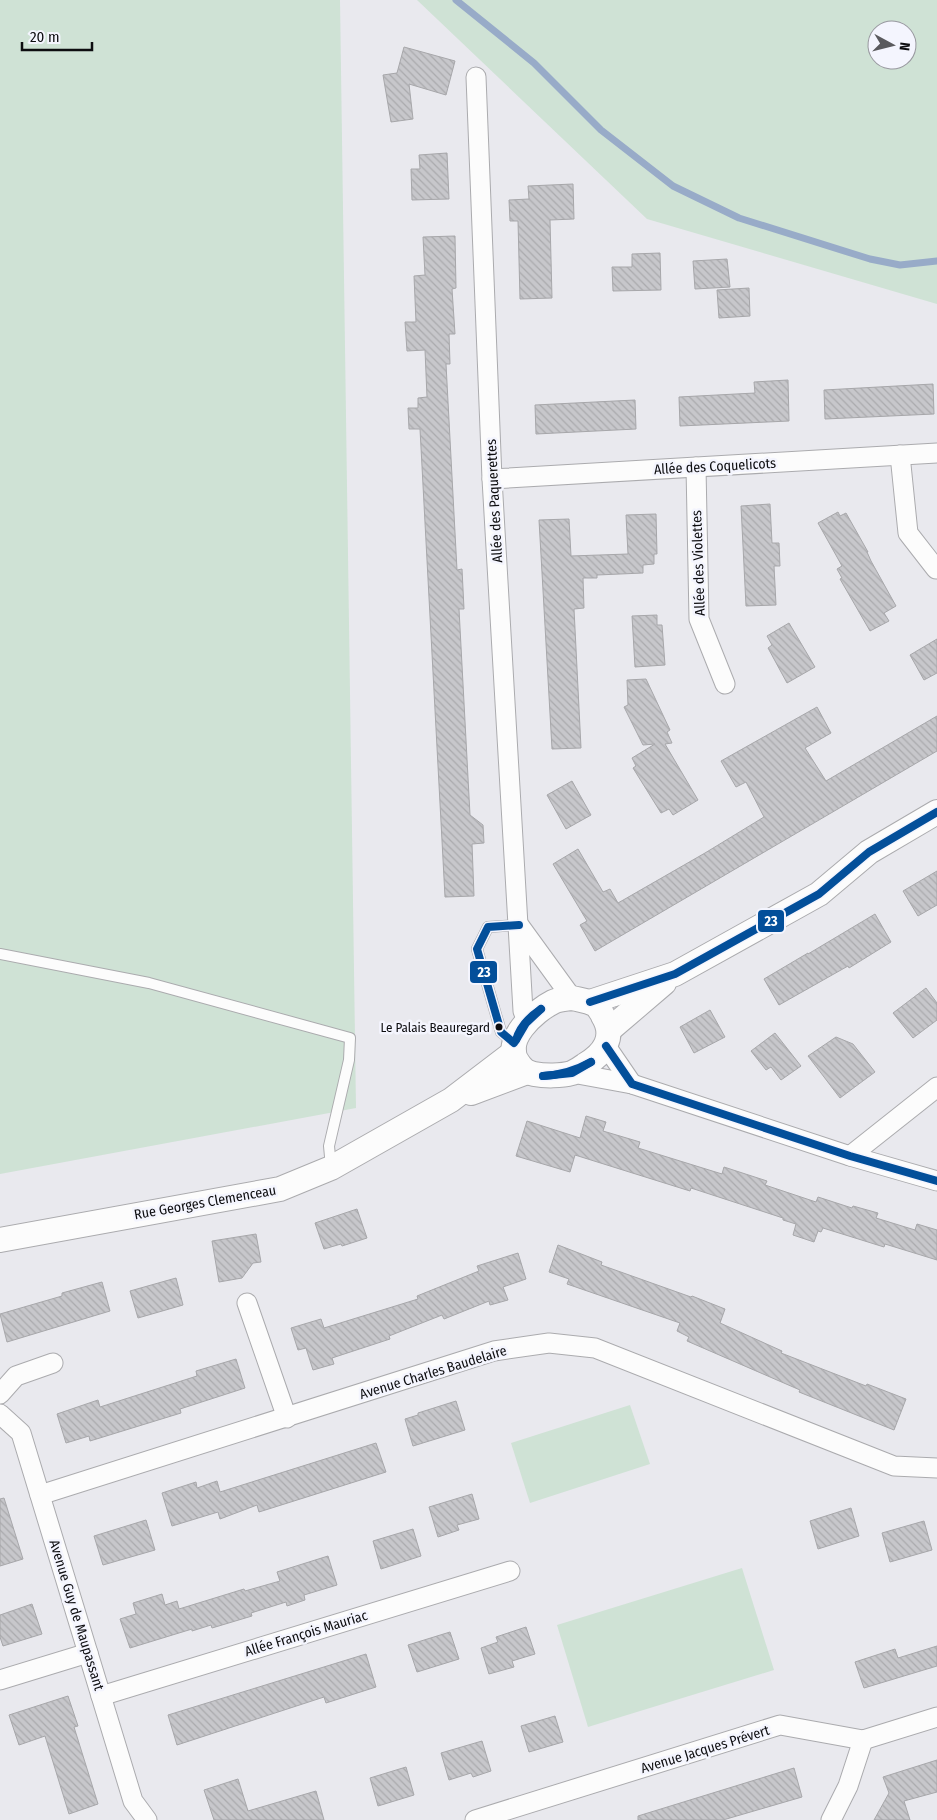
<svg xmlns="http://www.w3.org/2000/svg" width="937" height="1820" viewBox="0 0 937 1820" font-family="'Fira Sans Condensed',sans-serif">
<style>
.green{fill:#cfe2d5;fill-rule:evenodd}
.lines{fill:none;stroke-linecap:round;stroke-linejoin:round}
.stream{stroke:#98abc8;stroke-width:7}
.building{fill:url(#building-back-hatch);stroke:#a7a7aa}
.service-casing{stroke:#ababae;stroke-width:12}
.minor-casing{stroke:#ababae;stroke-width:21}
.tertiary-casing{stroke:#ababae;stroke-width:26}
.service{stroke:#fcfcfc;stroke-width:10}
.minor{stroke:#fcfcfc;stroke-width:19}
.tertiary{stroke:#fcfcfc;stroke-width:24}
.bus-1-casing{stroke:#f4f5fe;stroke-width:11}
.bus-1{stroke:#034f9a;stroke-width:8}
.bus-dot{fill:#0d0d10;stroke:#f4f5fe;stroke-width:2}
.labels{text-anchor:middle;stroke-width:5;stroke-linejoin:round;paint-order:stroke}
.bus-label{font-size:13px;fill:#0d0d10;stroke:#f4f5fe;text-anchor:end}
.street-label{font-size:14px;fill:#0d0d10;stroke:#f4f5fe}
.line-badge{stroke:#f4f5fe;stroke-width:2}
.badge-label{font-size:14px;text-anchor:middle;font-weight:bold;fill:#fff}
</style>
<defs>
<pattern id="building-back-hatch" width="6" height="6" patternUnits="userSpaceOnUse" patternTransform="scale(1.25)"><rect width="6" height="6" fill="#c7c7cb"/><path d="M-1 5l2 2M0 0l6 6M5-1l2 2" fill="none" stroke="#aaaaad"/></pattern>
</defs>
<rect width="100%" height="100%" fill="#e9e9ee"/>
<g class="green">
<polygon points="0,0 340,0 356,1108 0,1174"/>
<path d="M417,0H937V304L647,219ZM877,30H907V60H877Z"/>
<polygon points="630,1405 650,1464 530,1503 511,1443"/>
<polygon points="742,1568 774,1670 588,1727 557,1625"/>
</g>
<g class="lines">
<polyline class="stream" points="456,0 534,63 601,130 673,186 739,218 870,259 900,265 937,261"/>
</g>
<g class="building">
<polygon points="404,47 455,61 446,95 409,84 413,119 391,122 383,75 397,73"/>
<polygon points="447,153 449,199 412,200 411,169 420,169 419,155"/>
<polygon points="573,184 574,219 550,220 552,298 520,299 518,221 510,221 509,200 529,199 528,186"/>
<polygon points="455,236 456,288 452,289 455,334 449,334 450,364 446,364 457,570 462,569 464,609 459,609 470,815 483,825 484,843 472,844 474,896 445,897 420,429 409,429 408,408 418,408 418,398 427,397 425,350 407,351 405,322 416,322 414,276 425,275 423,237"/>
<polygon points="660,253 661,290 613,291 612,267 632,267 632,254"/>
<polygon points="727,259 730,287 695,289 693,261"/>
<polygon points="749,288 750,316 719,318 717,290"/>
<polygon points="788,380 789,421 680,426 679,397 755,393 754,382"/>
<polygon points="933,384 934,414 825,419 824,390"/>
<polygon points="635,400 636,429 536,434 535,405"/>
<polygon points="770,504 772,543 779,543 780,566 774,566 776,605 746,606 741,506"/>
<polygon points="838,512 840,516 846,513 868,552 867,552 871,561 896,606 884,613 889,621 870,631 840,579 842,578 837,569 842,566 818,523"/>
<polygon points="656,514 657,554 654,554 654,564 643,565 643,573 597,575 597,578 583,578 584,608 574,609 581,748 552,749 539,520 569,519 571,556 628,554 626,515"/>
<polygon points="657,615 657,625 662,625 665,665 635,667 632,616"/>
<polygon points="789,623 815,667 787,683 768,648 772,645 767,636"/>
<polygon points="937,639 937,673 924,680 910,655"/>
<polygon points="646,679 670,730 667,732 672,743 665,744 698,800 673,815 669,809 661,813 633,768 636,766 632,758 655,744 643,745 624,707 628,705 627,680"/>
<polygon points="817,707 831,733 805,748 826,781 937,716 937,751 595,951 580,925 587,921 553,864 578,849 603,892 610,889 618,903 705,853 764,817 746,782 736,787 721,761"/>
<polygon points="572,781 591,815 566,829 547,795"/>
<polygon points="937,871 937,905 918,916 903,891"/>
<polygon points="875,914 891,942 849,968 848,966 779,1005 764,979 808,953 808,954"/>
<polygon points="926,988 937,1003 937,1020 913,1038 893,1013"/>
<polygon points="710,1010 725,1037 694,1053 680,1027"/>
<polygon points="775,1033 801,1066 781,1080 771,1067 766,1070 751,1051"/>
<polygon points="836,1037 853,1044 875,1072 840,1098 808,1056"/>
<polygon points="586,1116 606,1122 603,1131 640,1142 638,1148 722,1174 724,1167 767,1181 765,1185 816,1202 818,1197 852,1208 853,1206 878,1213 876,1218 915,1230 917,1224 937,1230 937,1260 885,1244 884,1247 823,1228 821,1232 818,1231 814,1242 793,1235 796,1224 783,1220 783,1218 691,1188 690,1191 575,1155 570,1172 516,1156 527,1121 580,1138"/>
<polygon points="357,1209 367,1238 342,1246 341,1244 324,1249 315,1223"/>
<polygon points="256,1234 261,1262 253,1263 242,1278 219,1282 212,1241"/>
<polygon points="558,1245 602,1262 601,1265 691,1297 692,1296 725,1309 720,1323 782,1351 781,1353 866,1386 867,1384 906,1399 894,1430 799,1392 800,1390 687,1341 689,1337 677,1331 680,1323 567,1284 569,1279 549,1272"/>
<polygon points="518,1253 526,1279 503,1287 508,1300 490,1305 489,1301 444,1319 442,1315 389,1336 390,1339 332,1358 334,1364 313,1370 306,1348 298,1350 291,1328 321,1319 324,1328 418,1299 417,1296 479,1271 477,1266"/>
<polygon points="176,1278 183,1305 138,1318 130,1291"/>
<polygon points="102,1282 110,1311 7,1342 0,1314 62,1296 62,1293"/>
<polygon points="236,1359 245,1388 180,1409 181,1413 90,1441 89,1436 66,1443 57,1414 98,1400 100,1407 197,1376 196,1371"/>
<polygon points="456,1401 465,1430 413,1446 405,1419 418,1415 418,1413"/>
<polygon points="376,1443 386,1472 259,1512 257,1505 220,1519 218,1512 172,1526 162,1493 196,1482 197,1488 217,1481 220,1492"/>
<polygon points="472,1494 479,1519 457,1525 459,1530 438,1537 429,1507"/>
<polygon points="4,1498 23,1559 0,1566 0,1499"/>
<polygon points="851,1508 859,1536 818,1549 810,1521"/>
<polygon points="146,1520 155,1550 103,1565 94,1536"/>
<polygon points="924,1521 932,1550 890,1562 882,1533"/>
<polygon points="413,1529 421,1556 381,1569 373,1541"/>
<polygon points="328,1556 337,1585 304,1595 305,1600 287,1606 286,1602 251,1613 252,1616 212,1628 211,1625 192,1631 192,1629 130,1648 120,1619 136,1614 133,1603 162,1594 165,1605 177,1601 179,1609 244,1589 245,1591 280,1581 277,1572"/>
<polygon points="32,1604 42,1634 3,1646 0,1637 0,1615"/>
<polygon points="526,1627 535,1654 512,1661 514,1667 489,1674 481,1648 498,1642 496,1637"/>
<polygon points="450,1632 459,1659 417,1672 408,1645"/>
<polygon points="937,1646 937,1666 864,1688 855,1662 895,1649 898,1658"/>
<polygon points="366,1654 376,1687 326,1703 324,1697 177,1745 168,1715"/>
<polygon points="68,1696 78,1726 74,1727 98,1804 69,1814 45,1736 19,1745 9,1715"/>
<polygon points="555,1716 563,1742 529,1752 521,1726"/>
<polygon points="482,1741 491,1771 473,1777 471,1773 449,1780 441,1753"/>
<polygon points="937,1760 937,1792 904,1801 910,1820 874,1820 889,1793 883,1777"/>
<polygon points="406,1767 414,1795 378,1806 370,1778"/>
<polygon points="794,1768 802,1797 723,1820 638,1820 638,1816"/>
<polygon points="238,1779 248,1811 316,1791 324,1820 214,1820 204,1790"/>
</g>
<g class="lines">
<g class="service-casing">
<g id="service">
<polyline points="0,954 149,983 350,1038 349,1060 329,1146 331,1167"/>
<polyline points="514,1042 501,1032 477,949 488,927 519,925"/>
</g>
</g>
<g class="minor-casing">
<g id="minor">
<polyline points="476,77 492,479 523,1011 527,1021"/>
<polyline points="900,455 908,533 936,569 937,569"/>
<polyline points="696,467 699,619 725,684"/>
<polyline points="492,479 937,453"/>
<polyline points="519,925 572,998"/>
<polyline points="606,1046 632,1084"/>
<polyline points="572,1073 632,1084 850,1156 937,1181"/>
<polyline points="850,1156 937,1087"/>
<polyline points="247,1303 287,1418"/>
<polyline points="0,1394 16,1376 53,1363"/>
<polyline points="0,1414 21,1433 133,1801 147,1820"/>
<polyline points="40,1495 494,1351 549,1343 595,1348 894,1466 937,1468"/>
<polyline points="0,1680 88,1653"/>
<polyline points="101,1696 510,1571"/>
<polyline points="475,1820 780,1725 863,1740 937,1717"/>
<polyline points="831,1820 848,1786 863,1740"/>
</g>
</g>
<g class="tertiary-casing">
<g id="tertiary">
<path d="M572,998C580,1000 590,1001 597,1006C599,1009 602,1013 603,1016C616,1037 604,1054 585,1065C581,1068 576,1071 572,1073C561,1076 545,1076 534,1074C528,1073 522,1069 519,1064C500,1041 535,1011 553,1002C559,999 566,999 572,998Z"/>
<polyline points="590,1002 675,974 819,894 869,852 937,812"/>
<polyline points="609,1030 664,983"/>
<polyline points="471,1093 527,1072"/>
<polyline points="0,1240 280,1189 331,1168 451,1100 514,1052"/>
</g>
</g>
<use href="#service" class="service"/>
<use href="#minor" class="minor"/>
<use href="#tertiary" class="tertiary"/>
<g class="bus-1-casing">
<g id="bus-1">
<polyline points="590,1002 675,974 819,894 869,852 937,812"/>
<path d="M516,1040C520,1026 529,1017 541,1009"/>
<polyline points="516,1040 526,1023 541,1009"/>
<polyline points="514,1043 501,1032 477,949 488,927 519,925"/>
<polyline points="606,1046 632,1084 850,1156 937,1181"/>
<polyline points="543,1076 572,1073 591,1062"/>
<path d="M543,1076C561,1075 575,1071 591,1062"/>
</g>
</g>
<use href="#bus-1" class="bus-1"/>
</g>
<circle class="bus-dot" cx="499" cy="1027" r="4.5"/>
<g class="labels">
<g class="bus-label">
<text x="490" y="1032">Le Palais Beauregard</text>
</g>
<g class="street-label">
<text transform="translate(715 466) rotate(-3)" y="5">Allée des Coquelicots</text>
<text transform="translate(494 501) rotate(-93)" y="5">Allée des Paquerettes</text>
<text transform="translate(698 563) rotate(-92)" y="5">Allée des Violettes</text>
<text transform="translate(205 1202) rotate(-10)" y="5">Rue Georges Clemenceau</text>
<text transform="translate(433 1372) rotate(-17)" y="5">Avenue Charles Baudelaire</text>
<text transform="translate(77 1615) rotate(73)" y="5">Avenue Guy de Maupassant</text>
<text transform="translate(306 1633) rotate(-17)" y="5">Allée François Mauriac</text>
<text transform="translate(705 1749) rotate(-17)" y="5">Avenue Jacques Prévert</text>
</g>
</g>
<g class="line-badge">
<rect x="757" y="909" width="28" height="24" rx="5" fill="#034f9a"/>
<rect x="469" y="960" width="29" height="24" rx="5" fill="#034f9a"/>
</g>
<g class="badge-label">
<text x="771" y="926">23</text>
<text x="484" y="977">23</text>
</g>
<g transform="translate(892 45) rotate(97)"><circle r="24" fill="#f4f5fe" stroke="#98989f"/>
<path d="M0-4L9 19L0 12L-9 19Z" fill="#5a5a5e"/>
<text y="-8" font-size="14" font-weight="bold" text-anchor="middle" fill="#0d0d10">N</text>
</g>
<path d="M22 42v8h70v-8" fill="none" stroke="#0d0d10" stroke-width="2.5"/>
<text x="30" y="42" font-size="15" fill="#0d0d10" stroke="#f4f5fe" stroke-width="4" paint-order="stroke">20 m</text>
</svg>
